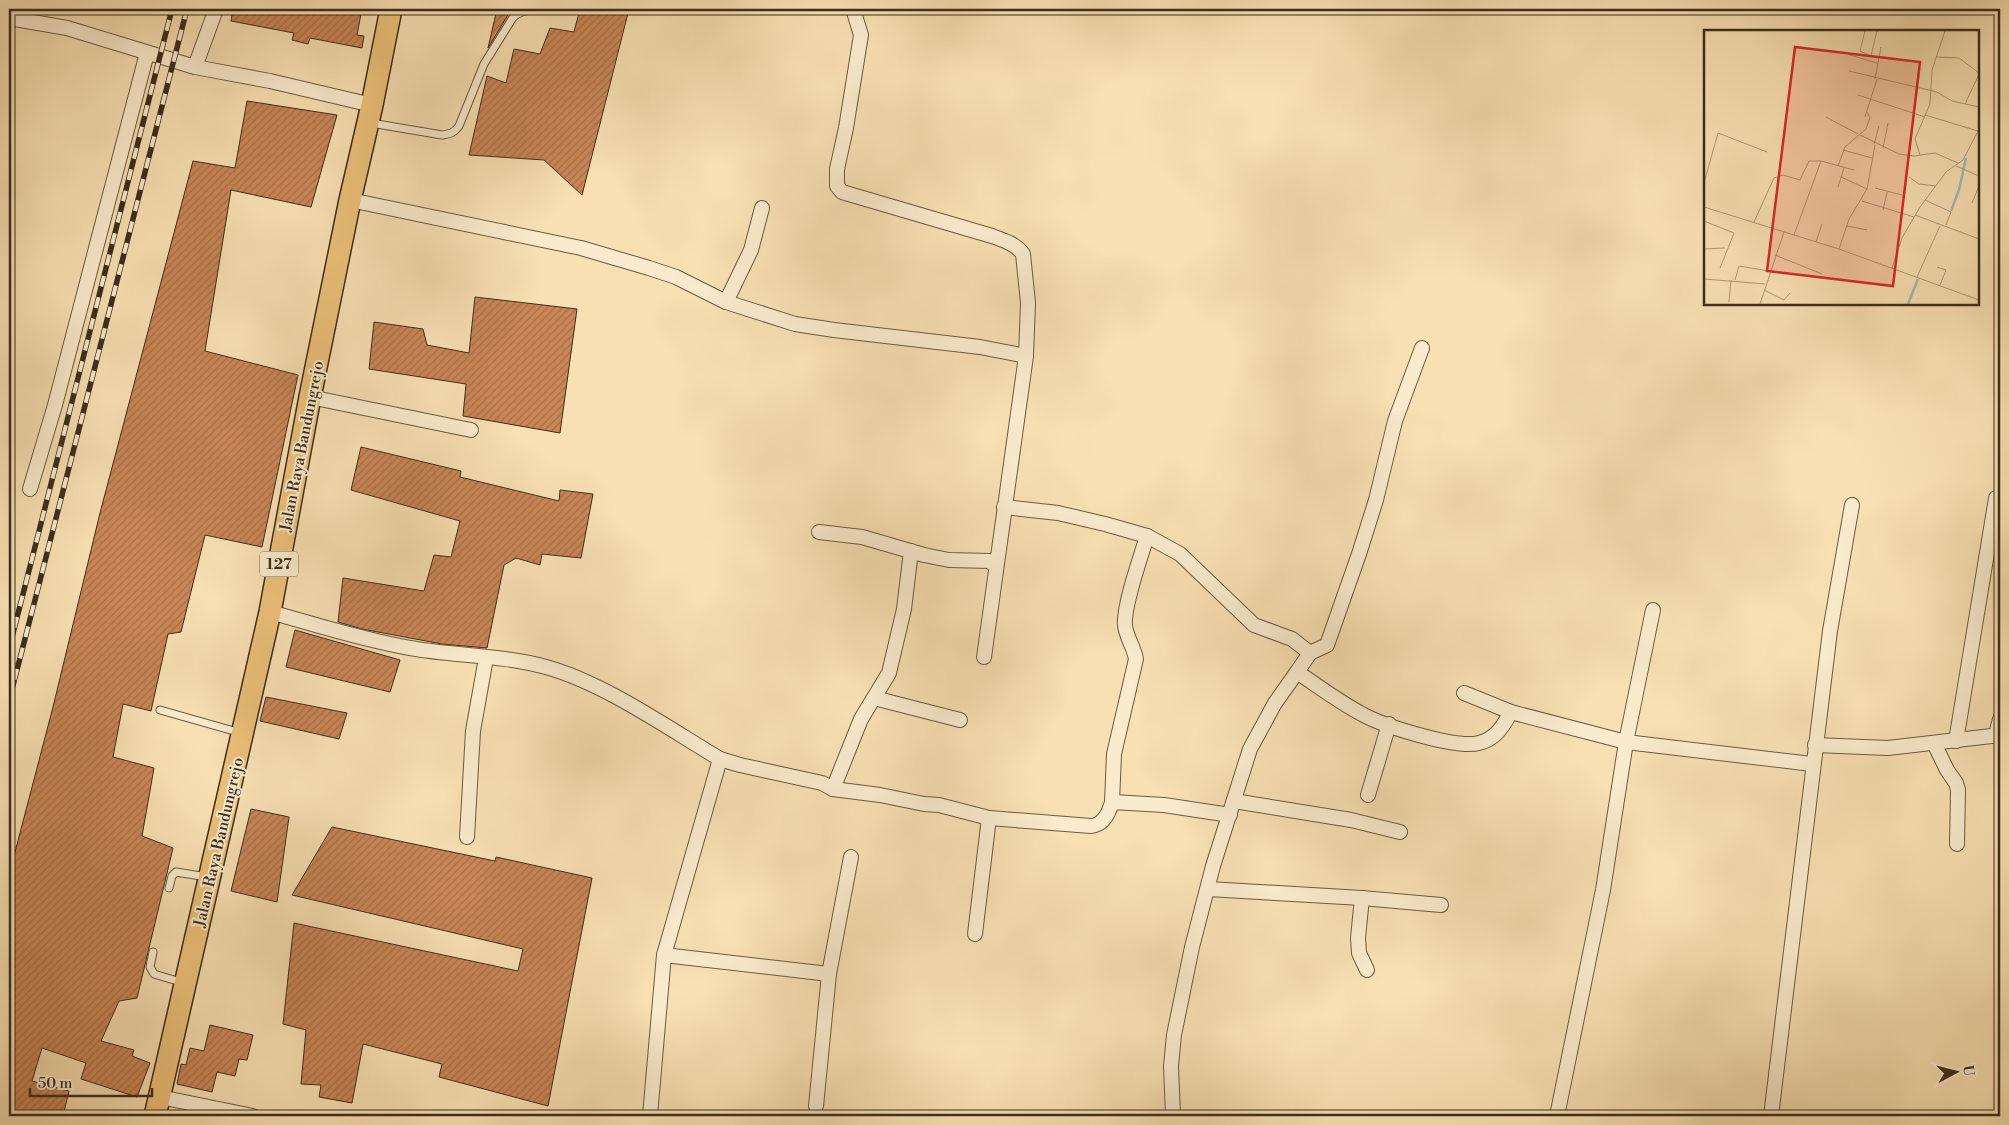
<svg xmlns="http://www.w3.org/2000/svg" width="2009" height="1125" viewBox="0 0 2009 1125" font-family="'Libre Bodoni',serif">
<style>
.building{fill:url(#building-hatch);stroke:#3b2d1d}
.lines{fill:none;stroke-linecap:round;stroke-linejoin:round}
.lane-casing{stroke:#6a5a42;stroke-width:9}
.street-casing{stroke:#6a5a42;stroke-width:16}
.primary-casing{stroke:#3b2d1d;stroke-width:24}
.lane{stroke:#faebcd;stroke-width:7}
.street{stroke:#faebcd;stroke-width:14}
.primary{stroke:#ecc079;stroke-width:21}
.rail-casing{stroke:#3b2d1d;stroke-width:5.5}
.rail{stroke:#faebcd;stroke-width:4;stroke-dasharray:11;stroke-linecap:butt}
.labels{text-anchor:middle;stroke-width:4;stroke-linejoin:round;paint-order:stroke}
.shield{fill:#faebcd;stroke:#746652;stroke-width:1}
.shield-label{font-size:15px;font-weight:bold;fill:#3b2d1d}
.street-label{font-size:16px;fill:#3b2d1d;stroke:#faebcd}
.inset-river{fill:none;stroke:#9fbbb4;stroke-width:2.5}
.inset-road{fill:none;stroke:#ac9876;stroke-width:1}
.view{fill:#d62828;fill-opacity:0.15;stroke:#d62828;stroke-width:2.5}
.inset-edge{fill:none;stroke:#3b2d1d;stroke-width:2.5}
</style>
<defs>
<pattern id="building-hatch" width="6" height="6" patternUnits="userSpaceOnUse" patternTransform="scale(1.25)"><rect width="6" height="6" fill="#ca8657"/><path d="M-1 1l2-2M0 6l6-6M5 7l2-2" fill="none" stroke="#a56e47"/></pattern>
</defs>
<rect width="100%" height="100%" fill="#f8e0b2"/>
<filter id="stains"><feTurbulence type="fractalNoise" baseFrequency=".004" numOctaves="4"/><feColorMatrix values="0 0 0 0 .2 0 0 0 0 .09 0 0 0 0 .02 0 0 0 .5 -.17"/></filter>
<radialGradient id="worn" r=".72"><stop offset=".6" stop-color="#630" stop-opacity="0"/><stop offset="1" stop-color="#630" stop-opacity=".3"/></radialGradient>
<g class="building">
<polygon points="233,9 362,9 357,35 364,36 362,48 310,38 308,44 292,40 294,33 231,21"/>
<polygon points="497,9 510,9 508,15 488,48"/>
<polygon points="580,9 629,9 582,195 544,160 469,155 487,76 506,83 514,49 540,54 550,28 574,32"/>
<polygon points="247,101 337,115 311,207 231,190 205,351 298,375 262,547 205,535 181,632 168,634 151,711 123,704 113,757 154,768 142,836 173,848 137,998 119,1001 101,1041 134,1050 132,1056 150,1063 137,1097 81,1079 86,1063 42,1048 32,1081 69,1091 63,1116 9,1116 9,875 53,707 100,513 193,161 235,168"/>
<polygon points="475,297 577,309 560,433 463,416 466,384 369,369 374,322 423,329 427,345 469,353"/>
<polygon points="361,447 461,471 460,477 559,501 560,490 593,494 581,558 542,554 540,565 516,558 504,565 487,648 442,644 362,629 338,622 343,578 424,591 434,555 451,557 460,521 351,490"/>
<polygon points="295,630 400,660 390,692 286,667"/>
<polygon points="266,697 347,713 339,739 260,721"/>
<polygon points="251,809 289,817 277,902 231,891"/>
<polygon points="332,827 495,861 496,857 592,878 548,1106 439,1077 442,1064 363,1044 352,1103 319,1097 321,1085 301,1084 306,1030 283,1024 294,923 518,971 523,949 292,895"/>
<polygon points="210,1025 253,1035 247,1060 239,1059 235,1076 217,1072 212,1092 177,1084 181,1064 186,1065 190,1048 204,1051"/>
</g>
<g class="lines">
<g class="lane-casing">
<g id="lane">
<path d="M371,123L442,135C450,134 454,133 459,126L484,64L512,19C521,8 537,10 550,9"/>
<polyline points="160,710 241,733"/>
<polyline points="169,888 172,876 176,872 207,877"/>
<polyline points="153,952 150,967 154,974 184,983"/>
</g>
</g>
<g class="street-casing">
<g id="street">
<path d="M853,9L861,35L846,128L837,169V186L842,192L992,236C1003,240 1016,244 1023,254L1028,303L1026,356"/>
<polyline points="9,18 67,28 195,67 270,81 372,105"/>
<polyline points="195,67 216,9"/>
<polyline points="350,200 581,248 649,268 676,277 726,302 795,324 834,330 980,347 1026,356 984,657"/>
<polyline points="726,302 751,250 762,208"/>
<polyline points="310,397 471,430"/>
<polyline points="30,489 55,405 147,53"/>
<path d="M1004,507L1058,513L1105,524L1147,536L1180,554L1254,625L1292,639L1310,653L1297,672C1318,686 1339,702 1362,714C1383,726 1456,749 1479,743C1496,739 1503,726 1511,712"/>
<polyline points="819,532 862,537 924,555 949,560 990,561 995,566"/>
<path d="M270,612C317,625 363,640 410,648C455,656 502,655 546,667C604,683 668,728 720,759L740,765L822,783L833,789L880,795L924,804L939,805L989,818L1091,826C1103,825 1109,813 1112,802L1164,805L1230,815"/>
<polyline points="1310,653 1327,645 1359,554 1376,500 1395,421 1422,348"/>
<polyline points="1464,693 1511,712 1626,742 1812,764"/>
<polyline points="874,698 960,720"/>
<polyline points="1996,735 2000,719"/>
<polyline points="1956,741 1996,498"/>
<polyline points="1934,743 1947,770 1956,783 1958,790 1957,844"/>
<polyline points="1815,745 1888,748 2000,735"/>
<polyline points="833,789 861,719 889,673 904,609 911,551"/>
<polyline points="1368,795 1389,724"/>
<polyline points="1234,801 1351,820 1400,832"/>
<path d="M1112,802L1114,754L1136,659C1134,647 1126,637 1125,625C1123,607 1141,556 1147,536"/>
<polyline points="467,837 473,731 486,658"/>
<polyline points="1208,889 1362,898 1441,905"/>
<polyline points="1362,898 1358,938 1359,953 1367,970"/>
<polyline points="975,934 989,818"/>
<polyline points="664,955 829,974"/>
<polyline points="160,1097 253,1116"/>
<polyline points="816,1106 829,974 851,857"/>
<polyline points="650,1116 664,955 720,759"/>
<polyline points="1173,1116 1171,1066 1174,1035 1192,947 1213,866 1250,749 1275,703 1297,672"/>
<polyline points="1557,1116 1603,890 1626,742 1653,610"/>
<polyline points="1771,1116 1830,631 1852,505"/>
</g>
</g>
<g class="primary-casing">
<polyline id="primary" points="155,1116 270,612 310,397 350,200 372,105 391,9"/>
</g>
<use href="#lane" class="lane"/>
<use href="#street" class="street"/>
<use href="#primary" class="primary"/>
<g class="rail-casing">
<g id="rail">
<polyline points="9,649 172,9"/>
<polyline points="9,701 187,9"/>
</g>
</g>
<use href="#rail" class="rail"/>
</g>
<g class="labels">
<rect class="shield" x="260" y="551.5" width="38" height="25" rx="4"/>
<g class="shield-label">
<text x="279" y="569">127</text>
</g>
<g class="street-label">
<text transform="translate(301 446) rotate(-79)" y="6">Jalan Raya Bandungrejo</text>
<text transform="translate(218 842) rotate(-77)" y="6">Jalan Raya Bandungrejo</text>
</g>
</g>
<g transform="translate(1704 30)">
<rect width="275" height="275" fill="#f8e0b2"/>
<path class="inset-river" d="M247,181L255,160L262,128M204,274L214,249"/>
<path class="inset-road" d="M161,1L156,21L167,26M146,25L173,33M232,27L255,28L275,43M173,28L167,26L173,1M145,41L233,62L248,71L275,77M171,49L177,17M154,65L221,87M261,74L275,44M221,85L274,101M122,87L154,104M161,87L173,49M156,105L195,124L210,126L231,123L254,133M170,114L175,96M179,118L184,93M139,120L168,128M216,125L211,109L226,74L228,40L241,1M134,136L141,117L162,99L166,88L163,82M252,136L275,146M137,147L163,159M205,147L215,154L232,156M0,153L14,103L63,122M134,157L140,138M171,158L198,165M221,170L247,182L242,195M158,171L210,187M268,173L275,156M0,177L135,219L275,270M179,180L183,162M211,185L275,209M0,191L30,203L16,238M50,192L70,148L79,145L96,150L105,131H117M143,196L163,200M90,205L117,131L150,140M112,212L118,194M0,219L21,218M135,219L145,189L163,159L171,115M71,225L118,244M233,237L242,240L236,255M188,238L198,208L216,177L242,142L259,130L275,99M213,247L236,196M0,249L61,254M31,250L35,236L65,241M60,260L80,270L86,263M25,272L27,250M56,274L80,202"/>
<path class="view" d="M91,17L216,32L189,256L63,241Z"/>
<rect width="275" height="275" class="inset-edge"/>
</g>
<rect width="2009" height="1125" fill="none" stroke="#f8e0b2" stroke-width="30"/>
<rect x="10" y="10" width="1989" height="1105" fill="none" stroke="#3b2d1d" stroke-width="2.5"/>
<rect x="15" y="15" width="1979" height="1095" fill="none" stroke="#3b2d1d"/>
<g transform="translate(1956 1072) rotate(83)" stroke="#faebcd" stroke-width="4" paint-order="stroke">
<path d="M0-4L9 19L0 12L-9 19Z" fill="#3b2d1d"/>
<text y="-8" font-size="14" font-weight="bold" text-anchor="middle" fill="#3b2d1d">U</text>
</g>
<path d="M30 1088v8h122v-8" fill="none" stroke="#3b2d1d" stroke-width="2.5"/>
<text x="38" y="1088" font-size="15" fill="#3b2d1d" stroke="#faebcd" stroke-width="4" paint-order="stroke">50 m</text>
<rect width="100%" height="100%" filter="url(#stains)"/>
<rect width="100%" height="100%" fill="url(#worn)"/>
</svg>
